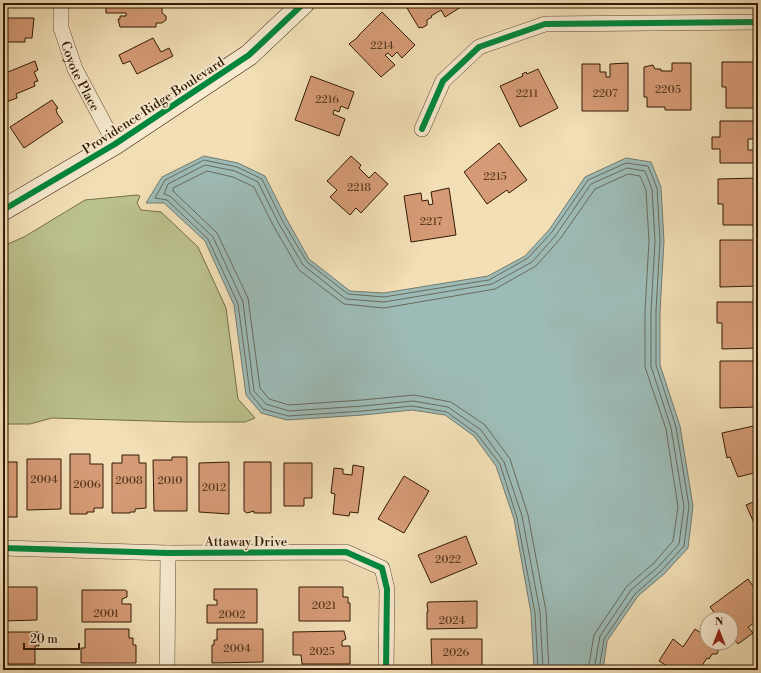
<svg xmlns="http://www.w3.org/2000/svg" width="761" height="673" viewBox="0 0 761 673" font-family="'Libre Bodoni',serif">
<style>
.green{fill:#bbc18d;stroke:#776d48}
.water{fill:#9dbbb6;stroke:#737a6f}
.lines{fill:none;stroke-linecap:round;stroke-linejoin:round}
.shore{stroke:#686a5d;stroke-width:1}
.building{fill:#d59b76;stroke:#331904}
.street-casing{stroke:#634a30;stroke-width:16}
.secondary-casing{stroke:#331904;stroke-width:22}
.street{stroke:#f7ead0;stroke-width:15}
.secondary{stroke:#f7ead0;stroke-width:21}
.cycleway-casing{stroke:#f7ead0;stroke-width:8}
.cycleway{stroke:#00873e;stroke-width:6}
.labels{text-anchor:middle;stroke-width:3.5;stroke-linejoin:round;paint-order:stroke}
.number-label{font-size:11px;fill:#5c3a20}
.street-label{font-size:13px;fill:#331904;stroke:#f7ead0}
</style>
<rect width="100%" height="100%" fill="#f2dfb6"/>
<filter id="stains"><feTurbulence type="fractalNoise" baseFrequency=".005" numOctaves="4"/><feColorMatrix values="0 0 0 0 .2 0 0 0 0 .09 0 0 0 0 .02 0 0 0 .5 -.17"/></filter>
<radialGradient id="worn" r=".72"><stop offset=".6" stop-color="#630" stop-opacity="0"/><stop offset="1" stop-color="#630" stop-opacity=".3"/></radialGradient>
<polygon class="green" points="137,195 140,196 137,203 141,210 161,212 198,247 226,308 238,399 255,418 245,422 184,422 52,418 30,424 3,424 3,246 24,237 85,200"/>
<polygon class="water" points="204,156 238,163 265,176 286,218 309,259 350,291 384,293 488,276 525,256 549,230 585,177 626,158 651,162 661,187 664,241 660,312 660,365 680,426 693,506 688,548 664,574 638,596 607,641 603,670 534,670 531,613 514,519 496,466 474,436 445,415 412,410 363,415 287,420 261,413 246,395 234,305 205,241 164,203 146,203 162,177"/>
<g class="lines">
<g class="shore">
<polyline points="538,670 535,613 517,518 500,464 477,434 447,412 412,406 363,411 288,416 263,409 250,393 238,304 208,239 167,200 155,198 165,180 204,160 237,167 262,179 282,220 307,262 348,294 384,297 489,280 528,258 552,232 588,180 626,163 648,166 657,188 660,241 656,311 656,365 676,427 689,506 684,546 661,571 635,594 604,639 599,670"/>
<polyline points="543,670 540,612 522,516 504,462 481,430 448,407 413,401 363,406 289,411 266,404 254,391 243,302 213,237 170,196 164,194 168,184 205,165 235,171 258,182 278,222 303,265 346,299 384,302 492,284 532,262 556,235 591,184 627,168 645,171 652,189 655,241 651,311 651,366 671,428 684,507 679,544 658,567 631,590 600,636 594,670"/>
<polyline points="549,670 546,611 528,515 510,459 485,425 451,402 414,395 362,400 289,405 269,399 260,388 248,298 217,233 173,191 173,188 207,171 233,177 254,187 273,225 299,270 344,304 384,308 495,289 536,266 560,239 595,189 628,174 640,176 646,190 649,241 645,311 645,367 666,429 678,507 673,541 654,563 627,586 594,635 588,670"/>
</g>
</g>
<g class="building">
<rect x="3" y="3" width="29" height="1"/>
<polygon points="106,3 162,3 162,13 166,16 166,20 162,23 156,23 156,27 120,27 118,19 120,19 120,16 126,16 126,13 106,13"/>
<polygon points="404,3 458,3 461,7 445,17 441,10 431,16 432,17 427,20 427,25 422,28 421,27 419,28"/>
<polygon points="382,12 415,45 402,58 397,52 392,57 388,53 385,55 395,65 381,77 349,44 358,37 359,35"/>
<polygon points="3,18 34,18 32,38 25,38 25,42 4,42 3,46"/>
<polygon points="153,38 161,52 169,48 173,56 137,74 130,61 123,64 119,55"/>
<polygon points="35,61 38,70 34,72 38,81 34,82 35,86 16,94 17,98 6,102 3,94 3,74"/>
<polygon points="722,62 758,62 758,108 726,108 726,87 722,87"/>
<polygon points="628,63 628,111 582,111 582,64 600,64 600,72 606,72 606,77 610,77 610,64"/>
<polygon points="672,63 691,63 691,110 665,110 665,107 647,107 647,97 644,97 644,67 653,65 655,69 661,69 661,71 672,71"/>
<polygon points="538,69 558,108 520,127 500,86 523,76 522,74 526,72 527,74"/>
<polygon points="311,76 354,92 348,109 341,106 339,112 334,110 333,114 345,119 339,136 295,120"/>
<polygon points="52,100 58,108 56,109 57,113 63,122 24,148 10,127"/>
<polygon points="720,121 758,121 758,139 748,139 748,150 755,150 755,163 720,163 720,149 712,149 712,137 720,137"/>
<polygon points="499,143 527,180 509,193 507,190 487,204 464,172"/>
<polygon points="351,156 361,165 359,168 369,178 375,172 388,184 361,213 356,208 350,215 330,197 337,190 327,181"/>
<polygon points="758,178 758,225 723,225 723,204 718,204 718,179"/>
<polygon points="449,188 456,235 411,242 404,196 421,193 422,201 428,200 429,205 433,204 431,192"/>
<polygon points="720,240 758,240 758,264 754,264 754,268 758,268 758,286 720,287"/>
<polygon points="717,302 758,302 758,348 722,349 722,323 717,323"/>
<polygon points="720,361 758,361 758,380 754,380 754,384 758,384 758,407 720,408"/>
<polygon points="758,425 758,472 738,477 730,457 727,458 722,433"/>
<polygon points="70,454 90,454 90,464 103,464 103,508 94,508 94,512 87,512 87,514 70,514"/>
<polygon points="122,455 139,455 139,463 146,463 146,508 135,509 135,512 130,512 130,513 112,513 112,463 122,463"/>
<polygon points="172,457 187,457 187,511 154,511 153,460 172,460"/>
<polygon points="27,459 61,459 61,509 27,510"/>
<rect x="3" y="462" width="14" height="55"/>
<polygon points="229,462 229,514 199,512 199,463"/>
<polygon points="244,462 271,462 271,513 254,513 254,511 247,513 244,511"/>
<polygon points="284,463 312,463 312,498 304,498 304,506 284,506"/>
<polygon points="353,465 364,467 358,513 350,512 349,516 333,514 335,494 331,493 334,468 343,469 343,474 352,475"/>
<polygon points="404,476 429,491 404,533 378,519"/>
<polygon points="758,500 758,532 746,505"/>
<polygon points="466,536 477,564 431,583 418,555"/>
<polygon points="748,579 758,593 758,622 757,621 748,627 753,633 738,644 731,635 731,619 719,619 710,607"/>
<polygon points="3,587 37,587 37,620 3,621"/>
<polygon points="299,587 343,587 343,597 348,597 348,603 350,603 350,621 299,621"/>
<polygon points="214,589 257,589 257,623 207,623 207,605 217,605 217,600 214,600"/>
<polygon points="82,590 125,590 127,591 127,597 122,599 122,604 131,604 131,622 82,622"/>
<polygon points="477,601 477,628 427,629 427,612 428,612 427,604 428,602"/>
<polygon points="85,629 129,629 129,638 133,638 133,645 136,645 136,663 81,663 81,648 85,648"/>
<polygon points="217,629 263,629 263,662 212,663 212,645 214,645 214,640 217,640"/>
<polygon points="695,629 707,637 707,643 715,643 720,646 717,654 712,654 709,659 707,658 701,667 706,670 673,670 659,661 673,639 683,647"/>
<polygon points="344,631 346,639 342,641 342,646 350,646 350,664 302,664 301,655 293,655 293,632"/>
<polygon points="3,632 39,632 39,646 35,646 35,664 3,664"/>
<polygon points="431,639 482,639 482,669 432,669"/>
</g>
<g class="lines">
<g class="street-casing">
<g id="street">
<path id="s1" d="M61,3V28L75,69L115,144"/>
<polyline points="422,129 443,81 479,47 545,24 758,22"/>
<polyline points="3,548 168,553 346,552 382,568 387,589 386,670"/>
<polyline points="167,670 168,553"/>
</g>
</g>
<g class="secondary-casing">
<polyline id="secondary" points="3,210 115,144 249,55 304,3"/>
</g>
<use href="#street" class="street"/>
<use href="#secondary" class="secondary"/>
<g class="cycleway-casing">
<g id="cycleway">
<polyline points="422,129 443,81 479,47 545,24 758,22"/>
<polyline points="3,210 115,144 249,55 304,3"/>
<polyline points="3,548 168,553 346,552 382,568 387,589 386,670"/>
</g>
</g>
<use href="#cycleway" class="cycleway"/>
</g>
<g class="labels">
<g class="number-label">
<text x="382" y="49">2214</text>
<text x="668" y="93">2205</text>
<text x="527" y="97">2211</text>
<text x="605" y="97">2207</text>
<text x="327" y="103">2216</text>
<text x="495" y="180">2215</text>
<text x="359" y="191">2218</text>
<text x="431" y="225">2217</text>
<text x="44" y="483">2004</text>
<text x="129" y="484">2008</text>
<text x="170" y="484">2010</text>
<text x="87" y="488">2006</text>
<text x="214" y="491">2012</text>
<text x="448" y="563">2022</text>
<text x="324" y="609">2021</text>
<text x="106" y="617">2001</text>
<text x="232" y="618">2002</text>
<text x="452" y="624">2024</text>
<text x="237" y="652">2004</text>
<text x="322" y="655">2025</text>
<text x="456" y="656">2026</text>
</g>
<g class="street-label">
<text dy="5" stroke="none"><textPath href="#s1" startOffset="77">Coyote Place</textPath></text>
<text transform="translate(153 105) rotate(-33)" y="5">Providence Ridge Boulevard</text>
<text x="246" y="546">Attaway Drive</text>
</g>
</g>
<rect width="761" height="673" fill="none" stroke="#f2dfb6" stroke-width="16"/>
<rect x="4" y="4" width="753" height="665" fill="none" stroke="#331904" stroke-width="2"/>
<rect x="8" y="8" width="745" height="657" fill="none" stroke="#331904"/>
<g transform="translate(719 631)"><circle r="19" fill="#f7ead0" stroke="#a9967e"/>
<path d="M0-3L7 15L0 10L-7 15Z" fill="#8f2418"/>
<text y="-6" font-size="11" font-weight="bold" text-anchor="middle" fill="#331904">N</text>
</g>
<path d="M24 643v6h55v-6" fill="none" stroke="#331904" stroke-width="2"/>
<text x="30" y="643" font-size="12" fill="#331904" stroke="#f7ead0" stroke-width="3" paint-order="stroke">20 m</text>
<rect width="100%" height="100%" filter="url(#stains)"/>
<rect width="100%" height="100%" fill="url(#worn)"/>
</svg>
